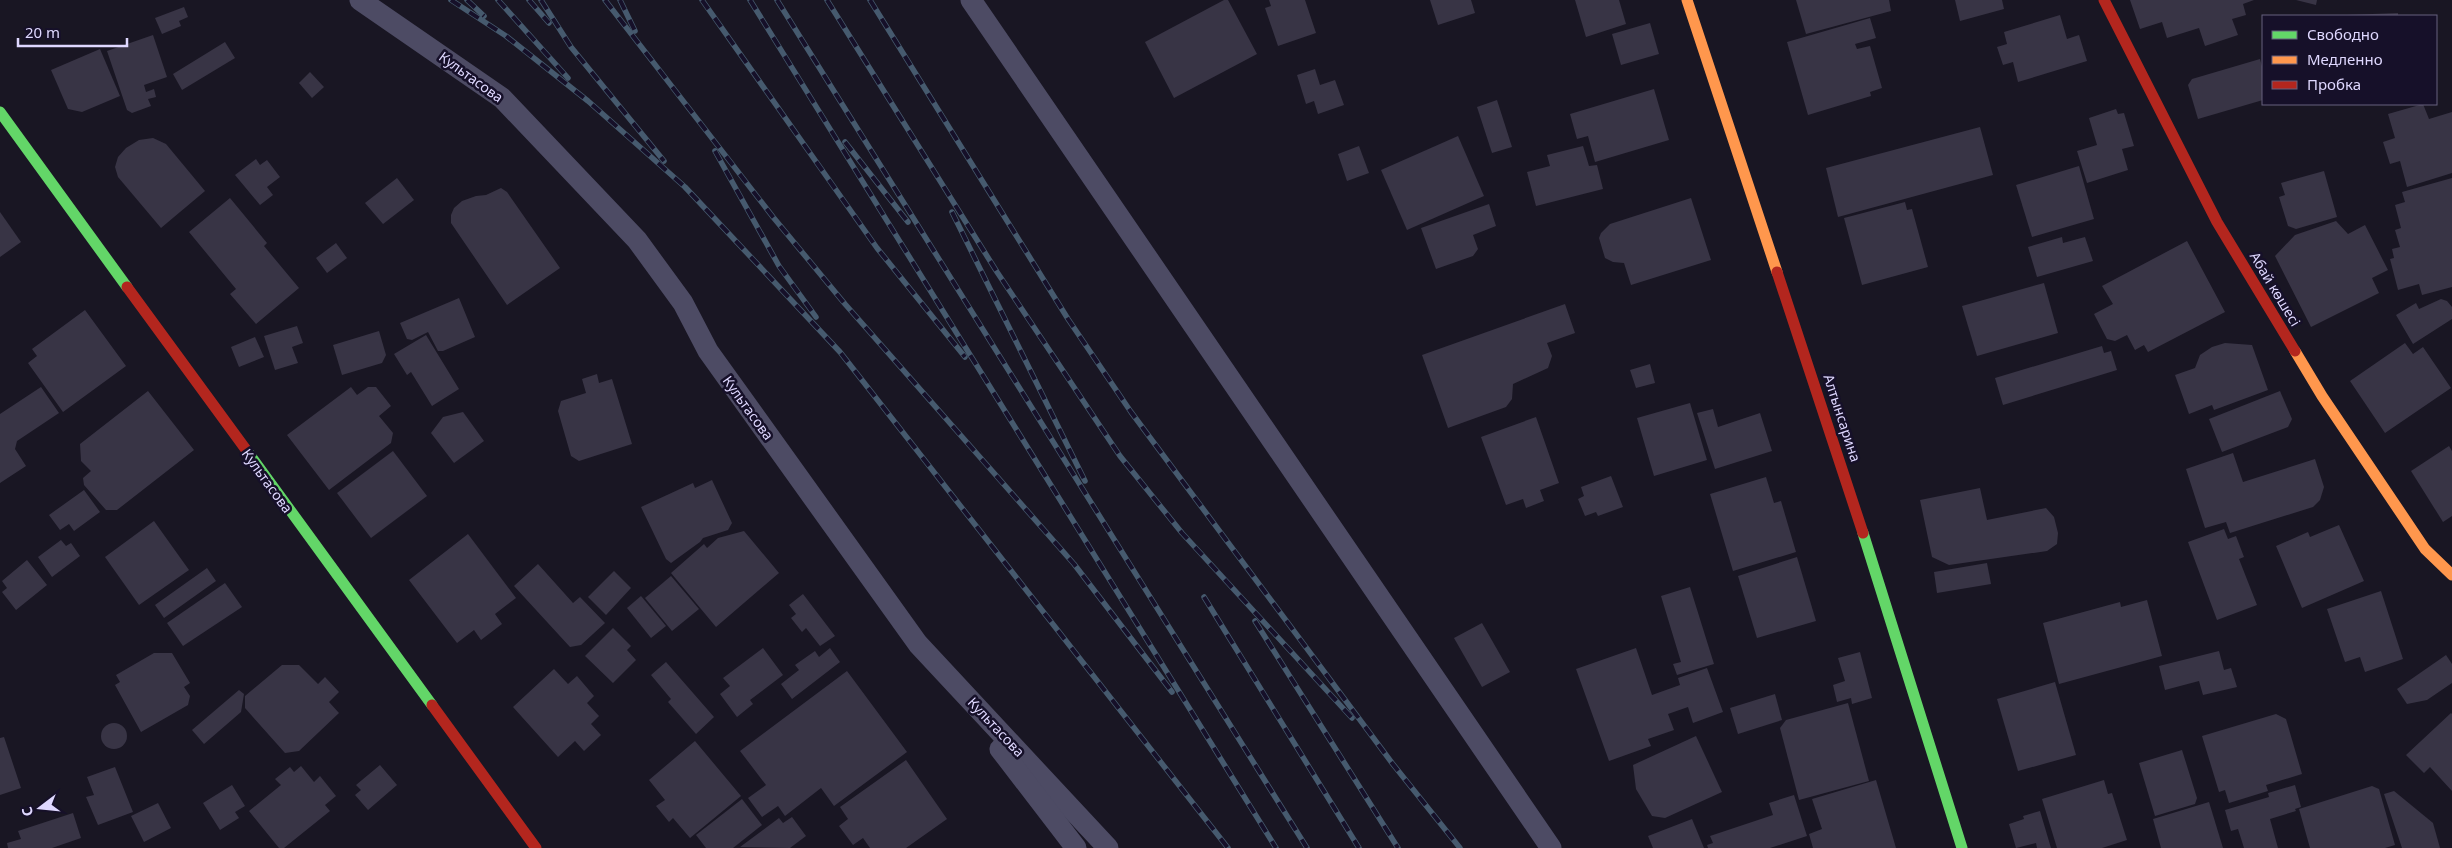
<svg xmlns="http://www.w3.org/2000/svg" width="2452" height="848" viewBox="0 0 2452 848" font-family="'Noto Sans',sans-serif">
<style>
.building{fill:#383445}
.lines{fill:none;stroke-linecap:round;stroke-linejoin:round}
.lane{stroke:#4d4b64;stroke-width:21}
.fast{stroke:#63d668;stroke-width:11}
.slow{stroke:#ff974d;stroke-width:11}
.jam{stroke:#b3261e;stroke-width:11}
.rail-casing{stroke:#465a6e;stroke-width:5.5}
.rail{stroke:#161029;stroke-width:4;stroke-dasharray:11;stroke-linecap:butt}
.labels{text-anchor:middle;stroke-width:5;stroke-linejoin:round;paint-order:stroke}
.street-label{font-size:14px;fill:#dfd8ff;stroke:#161029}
</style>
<rect width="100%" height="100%" fill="#191623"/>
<g class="building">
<polygon points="1224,0 1228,0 1257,54 1174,98 1145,42"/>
<polygon points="1269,0 1305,0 1316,33 1278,46 1265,8 1271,6"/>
<polygon points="1430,0 1471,0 1475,13 1438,25"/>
<polygon points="1575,0 1619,0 1626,24 1586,37"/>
<polygon points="1796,0 1889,0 1891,11 1806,34"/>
<polygon points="1955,0 2002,0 2004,9 1960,21"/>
<polygon points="2130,0 2254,0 2243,4 2246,15 2232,19 2238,35 2205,46 2199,28 2167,38 2162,22 2140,29"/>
<polygon points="2296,0 2317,0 2316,5"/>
<polygon points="184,7 188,17 179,21 181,26 162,34 155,18"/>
<polygon points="2398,13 2398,16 2347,16 2347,15"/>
<polygon points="2060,15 2067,39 2079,35 2087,61 2018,82 2013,62 2003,65 1997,47 2007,44 2004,32"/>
<polygon points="1870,18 1876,38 1855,44 1857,49 1870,46 1882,88 1870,92 1871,96 1808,115 1787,42"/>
<polygon points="1650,23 1659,54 1621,65 1612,34"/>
<polygon points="153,35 167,77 144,85 146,92 154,89 156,97 148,99 151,106 132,113 127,110 107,51"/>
<polygon points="225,42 235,58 182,90 173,74"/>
<polygon points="100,49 120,96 82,112 68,109 51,70"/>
<polygon points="2260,59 2263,70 2263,100 2198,119 2188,85 2192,79"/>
<polygon points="1315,69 1320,85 1335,80 1344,105 1318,114 1314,101 1306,104 1297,75"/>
<polygon points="310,72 324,87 312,98 299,83"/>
<polygon points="1654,89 1669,140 1595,162 1588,136 1577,139 1570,114"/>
<polygon points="1497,100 1512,147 1492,153 1477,107"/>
<polygon points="2423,104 2429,119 2452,112 2452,173 2407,187 2400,161 2390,164 2383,142 2395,138 2388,114"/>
<polygon points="2116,109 2118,114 2124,113 2134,146 2122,149 2128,170 2087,183 2077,151 2097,145 2089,118"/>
<polygon points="1980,127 1993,175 1838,217 1826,168"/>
<polygon points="1458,136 1484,196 1407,230 1381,170"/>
<polygon points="153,138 166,144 205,191 161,228 118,177 115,167 118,157 126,148 139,140"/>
<polygon points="1359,146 1369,173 1347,181 1338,154"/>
<polygon points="1583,146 1589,166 1597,165 1603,189 1536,206 1527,172 1550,166 1547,155"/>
<polygon points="256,159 260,165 267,160 280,177 267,187 273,195 260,205 235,175"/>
<polygon points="2079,166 2094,219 2032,237 2016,185"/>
<polygon points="2324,171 2337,217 2296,229 2288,226 2279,197 2285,195 2281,183"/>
<polygon points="397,178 414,200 383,224 365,203"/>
<polygon points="2452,178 2452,287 2422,295 2419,284 2398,290 2390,259 2394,258 2392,249 2400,247 2395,230 2401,228 2395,205 2405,202 2402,192"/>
<polygon points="501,188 507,192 560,268 507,305 451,223 451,215 454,208 462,201 476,196 486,195"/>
<polygon points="230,198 267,243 264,246 299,288 256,324 230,294 236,289 189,232"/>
<polygon points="1691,198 1711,260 1631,285 1624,263 1613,262 1605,258 1599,238 1601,233 1610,224"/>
<polygon points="1905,202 1907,210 1912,209 1928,267 1862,285 1844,218"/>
<polygon points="1489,204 1496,226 1473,235 1478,249 1473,256 1436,269 1421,228"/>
<polygon points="0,212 21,242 0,257"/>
<polygon points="2336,221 2348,234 2365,225 2388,270 2372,278 2379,293 2311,327 2275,256 2295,235"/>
<polygon points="2062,237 2063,243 2085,237 2093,261 2037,277 2028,247"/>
<polygon points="2187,241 2225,312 2148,352 2144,345 2135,350 2127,335 2115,341 2107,339 2094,314 2113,304 2102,286"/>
<polygon points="336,243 347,258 327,273 316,258"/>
<polygon points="2044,283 2058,333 1977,356 1962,306"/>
<polygon points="459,298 475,337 443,351 438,351 428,332 412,340 407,339 400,323"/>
<polygon points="2441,299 2447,301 2452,307 2452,319 2413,344 2396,315 2416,303 2419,309"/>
<polygon points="1565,304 1575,333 1547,343 1552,356 1548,368 1513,384 1512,399 1506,407 1448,428 1422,355"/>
<polygon points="85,310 126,366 63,412 28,363 37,356 32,349"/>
<polygon points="297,326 303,343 292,347 298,363 275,370 264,336"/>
<polygon points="379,331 386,355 382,363 342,375 333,345"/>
<polygon points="426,335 459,389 432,406 411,372 407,375 394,354"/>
<polygon points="255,337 264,357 239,367 231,347"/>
<polygon points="2225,343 2252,345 2268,390 2214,410 2212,405 2189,414 2175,375 2195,368 2200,355 2212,347"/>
<polygon points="2405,343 2413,354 2423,347 2451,388 2385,433 2350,381"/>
<polygon points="2102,346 2104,353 2111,351 2117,370 2003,405 1995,378"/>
<polygon points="1650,364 1655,383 1636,388 1630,370"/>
<polygon points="597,374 599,383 612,379 632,444 579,461 571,456 558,411 561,401 586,393 582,379"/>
<polygon points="41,387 59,413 17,441 15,449 26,466 0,483 0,414"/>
<polygon points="351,387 357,395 368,387 376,387 391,406 379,416 393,433 391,443 329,490 287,435"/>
<polygon points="148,391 194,450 117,510 106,510 84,485 83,478 91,471 81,461 80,444"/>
<polygon points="2280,391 2292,419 2288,427 2222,452 2209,419"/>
<polygon points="1690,403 1707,460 1654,476 1637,418"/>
<polygon points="1713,409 1718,427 1760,413 1772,451 1715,469 1697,413"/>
<polygon points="463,412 484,441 454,463 431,433 443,417"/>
<polygon points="1536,417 1559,483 1540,490 1544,501 1526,508 1523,499 1506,505 1481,437"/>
<polygon points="2449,446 2452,451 2452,516 2443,522 2411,471"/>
<polygon points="393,451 427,496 371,538 337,493"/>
<polygon points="2233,453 2243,482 2315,459 2324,487 2320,500 2313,507 2230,533 2226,522 2205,528 2186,469"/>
<polygon points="1611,476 1623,507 1598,516 1596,512 1585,516 1578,499 1584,496 1581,487"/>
<polygon points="1766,477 1774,503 1781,501 1796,552 1733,571 1710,494"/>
<polygon points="712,480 732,523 728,530 703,538 700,542 671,563 666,559 641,507 693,483 695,488"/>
<polygon points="1980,488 1987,520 2046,508 2054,517 2058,533 2057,544 2047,551 1949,565 1932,557 1920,500"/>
<polygon points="84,490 100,512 74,531 69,524 60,530 49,515"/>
<polygon points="154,521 189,570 139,605 105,557"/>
<polygon points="2339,525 2364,581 2302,608 2276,546 2308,532 2310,537"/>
<polygon points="2224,529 2228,539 2236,536 2244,557 2239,559 2257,605 2217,620 2188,542"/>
<polygon points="744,531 779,573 716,627 671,573 704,544 707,548 718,538"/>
<polygon points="468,534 516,598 495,614 502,624 481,640 474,630 457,643 409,580"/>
<polygon points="61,540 66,546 71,543 80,556 52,577 38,557"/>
<polygon points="1797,557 1816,621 1757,638 1738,576"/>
<polygon points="27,560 47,585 16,610 2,592 7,588 2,581"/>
<polygon points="1987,563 1991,584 1937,593 1934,572"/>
<polygon points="538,564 573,603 580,597 605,623 581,645 570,647 514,586"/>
<polygon points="207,568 216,581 164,618 155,605"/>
<polygon points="614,571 631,588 606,615 588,597"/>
<polygon points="671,576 699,609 672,631 645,598"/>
<polygon points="225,583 242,607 183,646 167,623"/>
<polygon points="1690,587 1714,664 1677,675 1673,664 1681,662 1661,596"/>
<polygon points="2381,591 2403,659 2365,672 2360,657 2345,662 2327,609"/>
<polygon points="803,594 835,636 820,646 806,628 802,632 791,618 796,614 789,605"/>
<polygon points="641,596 666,626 651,638 627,608"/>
<polygon points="2147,600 2162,656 2059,684 2043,623 2120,602 2121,607"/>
<polygon points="1482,623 1510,672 1482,687 1454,638"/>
<polygon points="613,628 631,646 627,650 636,660 613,683 585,656"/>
<polygon points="763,648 783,675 750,700 753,704 737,717 720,694 730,686 723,678"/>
<polygon points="830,648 840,662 792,699 781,684 799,670 795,665 815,651 819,657"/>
<polygon points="1636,648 1652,695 1680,685 1678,678 1707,668 1723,712 1693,723 1688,707 1668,714 1674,730 1648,739 1651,746 1609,761 1576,669"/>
<polygon points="2219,651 2224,670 2231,668 2237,687 2203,695 2199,681 2165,690 2159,666"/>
<polygon points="1860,652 1872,698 1852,704 1851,698 1837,702 1833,685 1845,681 1838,658"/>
<polygon points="154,653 172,653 190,683 184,687 190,696 188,705 141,732 115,685 120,682 116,675"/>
<polygon points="2446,655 2452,664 2452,683 2427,700 2407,704 2397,689"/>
<polygon points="666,662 714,717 696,734 668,702 671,699 651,675"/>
<polygon points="282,665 299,665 318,684 325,677 339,692 329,702 339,713 299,751 285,753 245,708 245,696"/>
<polygon points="554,669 568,684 577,676 594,696 587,703 599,716 591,724 601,735 584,751 575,741 558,757 513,707"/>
<polygon points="847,671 907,752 834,806 821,788 785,816 778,806 762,817 748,798 766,785 740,751"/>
<polygon points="2055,682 2076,755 2018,771 1997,699"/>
<polygon points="239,690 244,694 241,712 204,744 192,730"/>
<polygon points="1775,694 1782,720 1738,734 1730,708"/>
<polygon points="1848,703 1869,781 1799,800 1780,728 1786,720"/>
<polygon points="2451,713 2452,714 2452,791 2430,767 2424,773 2406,755"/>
<polygon points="2276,714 2286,719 2302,774 2266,785 2268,791 2229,803 2225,790 2219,792 2202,736"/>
<circle cx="114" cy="736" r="13"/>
<polygon points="1696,736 1722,792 1665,818 1652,816 1636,789 1633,765"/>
<polygon points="4,737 21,788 0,795 0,738"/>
<polygon points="695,741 741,796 690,838 673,818 669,822 656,806 665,800 649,780"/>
<polygon points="2182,750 2197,798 2195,804 2155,816 2139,763"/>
<polygon points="906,760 947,819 906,848 870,848 863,838 853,845 839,826 848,819 840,807"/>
<polygon points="380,765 397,785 368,810 355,795 361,790 356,785"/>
<polygon points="301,766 314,782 320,776 336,796 325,805 330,811 284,848 279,848 249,811 281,785 275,779 290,767 294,772"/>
<polygon points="115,767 133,812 98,825 86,797 94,795 87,777"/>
<polygon points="1876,780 1896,848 1813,848 1809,834 1822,829 1812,799"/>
<polygon points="2104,780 2108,794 2112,793 2127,840 2102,848 2057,848 2042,799"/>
<polygon points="232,785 245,806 235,812 239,818 220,830 203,803"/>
<polygon points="2295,785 2301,807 2295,809 2296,811 2270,819 2278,848 2244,848 2238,829 2231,831 2225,810 2269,797 2268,793"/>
<polygon points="2372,786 2379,789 2395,845 2385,848 2310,848 2299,809"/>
<polygon points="2394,791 2433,823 2440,848 2402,848 2384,794"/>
<polygon points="1794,795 1807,836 1770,848 1708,848 1707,845 1713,843 1710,836 1773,815 1769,803"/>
<polygon points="742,799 762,825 733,848 706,848 696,835"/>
<polygon points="2209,802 2223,848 2161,848 2153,819"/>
<polygon points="158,803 171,828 144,842 131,816"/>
<polygon points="2040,811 2051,848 2037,848 2036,843 2016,848 2009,824 2024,819 2023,816"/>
<polygon points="73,813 81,838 52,848 8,848 7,843 21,839 18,831"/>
<polygon points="792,817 806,836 790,848 740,847 779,818 783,823"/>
<polygon points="1692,819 1704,848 1653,848 1648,836"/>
</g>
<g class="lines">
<g class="lane">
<polyline points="360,0 502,98 637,240 683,303 708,351 918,644 1108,848"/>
<polyline points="971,0 1551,848"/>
<polyline points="1000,749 1076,848"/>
</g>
<g class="fast">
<polyline points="0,112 127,287"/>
<polyline points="247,451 432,705"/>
<polyline points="1863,533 1962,848"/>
</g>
<g class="slow">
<polyline points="1687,0 1777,272"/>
<polyline points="2295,351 2322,396 2425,549 2452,575"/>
</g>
<g class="jam">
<polyline points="2104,0 2217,222 2295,351"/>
<polyline points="1777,272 1863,533"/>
<polyline points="127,287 247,451"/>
<polyline points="432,705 536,848"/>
</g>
<g class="rail-casing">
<g id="rail">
<polyline points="451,0 506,36 588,101 685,187 840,352 1228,848"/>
<polyline points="467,0 484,16"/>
<polyline points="498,0 568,78"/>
<polyline points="529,0 549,23"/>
<polyline points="541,0 571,47 664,161"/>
<polyline points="605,0 773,217 845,304 1074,564 1172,692"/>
<polyline points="620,0 635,31"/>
<polyline points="702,0 877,248 965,357"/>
<polyline points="750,0 1276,848"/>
<polyline points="777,0 1307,848"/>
<polyline points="827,0 997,272 1120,456 1182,533 1352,718"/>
<polyline points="870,0 1068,319 1131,412 1392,763 1460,848"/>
<polyline points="845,142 908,222"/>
<polyline points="715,151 779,266 816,317"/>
<polyline points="952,212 1085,481"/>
<polyline points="1204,597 1359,848"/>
<polyline points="1255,621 1398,848"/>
</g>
</g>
<use href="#rail" class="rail"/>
</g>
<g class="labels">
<g class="street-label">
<text transform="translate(471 77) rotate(36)" y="5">Культасова</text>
<text transform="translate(2275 289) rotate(59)" y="5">Абай көшесі</text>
<text transform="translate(748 408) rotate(54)" y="5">Культасова</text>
<text transform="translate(1842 418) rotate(72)" y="5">Алтынсарина</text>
<text transform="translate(267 481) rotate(54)" y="5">Культасова</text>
<text transform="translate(996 727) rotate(47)" y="5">Культасова</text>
</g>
</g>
<rect x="2262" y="15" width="175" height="90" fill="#161029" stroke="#66607f"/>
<rect x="2272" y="31" width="25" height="8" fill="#63d668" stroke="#66607f"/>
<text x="2307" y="40" font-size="15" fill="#dfd8ff">Свободно</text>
<rect x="2272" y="56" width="25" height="8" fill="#ff974d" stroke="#66607f"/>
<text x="2307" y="65" font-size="15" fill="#dfd8ff">Медленно</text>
<rect x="2272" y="81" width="25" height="8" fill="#b3261e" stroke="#66607f"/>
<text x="2307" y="90" font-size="15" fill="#dfd8ff">Пробка</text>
<g transform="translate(40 808) rotate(254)" stroke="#161029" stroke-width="4" paint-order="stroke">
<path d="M0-4L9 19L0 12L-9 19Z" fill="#dfd8ff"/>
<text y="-8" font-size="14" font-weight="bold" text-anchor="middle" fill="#dfd8ff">С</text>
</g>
<path d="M18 38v8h109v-8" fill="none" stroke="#dfd8ff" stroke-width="2.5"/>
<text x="25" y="38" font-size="15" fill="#dfd8ff" stroke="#161029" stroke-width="4" paint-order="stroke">20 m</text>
</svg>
